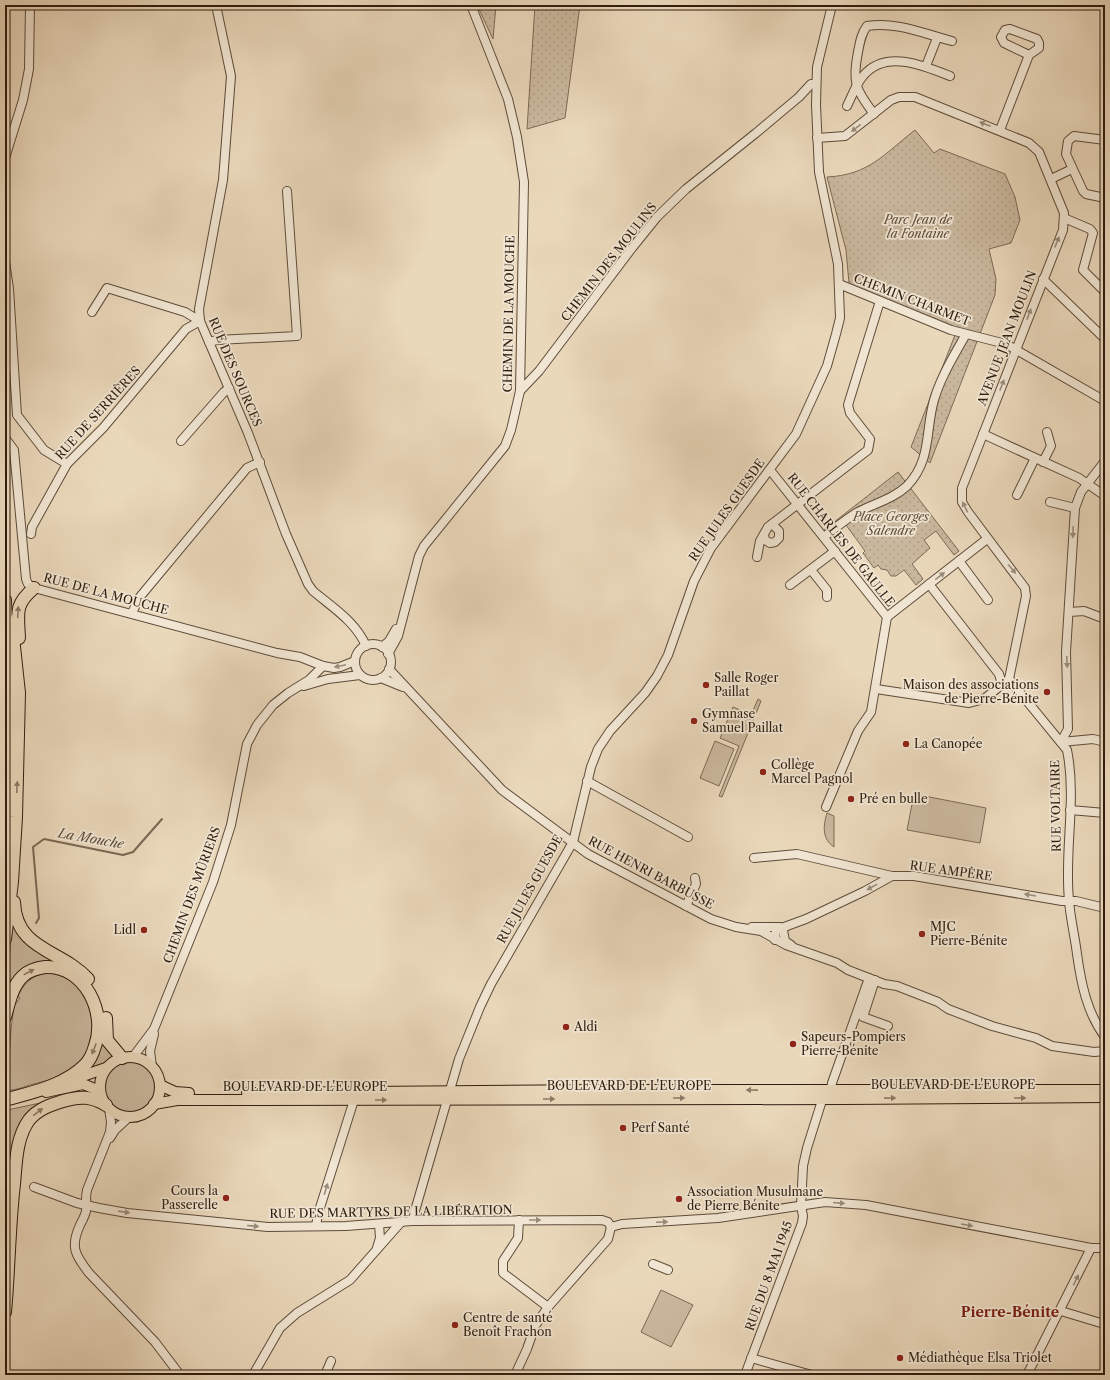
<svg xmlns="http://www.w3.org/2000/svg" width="1110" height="1380" viewBox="0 0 1110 1380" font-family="'Libre Caslon Text',serif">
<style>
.grass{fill:#cab89e;stroke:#7c6a56}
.park{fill:url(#park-dots);stroke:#7c6a56}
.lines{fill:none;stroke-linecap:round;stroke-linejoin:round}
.stream{stroke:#796753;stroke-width:2}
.minor-casing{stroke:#5e4c3a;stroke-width:10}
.major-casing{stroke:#2f1d0f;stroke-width:12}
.highway-casing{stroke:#2f1d0f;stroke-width:14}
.minor{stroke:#f1e6d3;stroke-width:8}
.major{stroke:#ead8bb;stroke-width:10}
.highway{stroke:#ead8bb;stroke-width:12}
.oneway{fill:#9a8c7b}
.oneway2{fill:#8c7a65}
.poi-dot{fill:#8f2418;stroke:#f1e6d3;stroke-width:1.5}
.labels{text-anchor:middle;stroke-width:3.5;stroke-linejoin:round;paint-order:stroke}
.park-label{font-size:12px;font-style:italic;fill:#5e4c3a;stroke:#f1e6d3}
.street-label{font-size:12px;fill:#2f1d0f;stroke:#f1e6d3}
.poi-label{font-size:12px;fill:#2f1d0f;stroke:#f1e6d3;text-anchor:start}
.water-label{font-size:13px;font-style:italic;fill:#5a4837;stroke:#f1e6d3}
.quarter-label{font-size:14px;font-weight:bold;fill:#7a1f14;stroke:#f1e6d3}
</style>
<defs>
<pattern id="park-dots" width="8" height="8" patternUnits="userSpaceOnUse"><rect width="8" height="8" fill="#cab89e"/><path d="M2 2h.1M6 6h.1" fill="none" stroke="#ae9e87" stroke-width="1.8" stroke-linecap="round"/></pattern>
</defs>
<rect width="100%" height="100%" fill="#ead8bb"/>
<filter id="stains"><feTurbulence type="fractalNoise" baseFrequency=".005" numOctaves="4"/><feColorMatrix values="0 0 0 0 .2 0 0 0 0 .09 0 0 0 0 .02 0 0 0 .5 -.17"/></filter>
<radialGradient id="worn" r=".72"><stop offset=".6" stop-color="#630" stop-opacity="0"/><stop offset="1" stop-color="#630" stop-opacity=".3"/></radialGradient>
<g class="grass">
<polygon points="758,699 761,701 722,797 719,796 739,746 720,738 733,707 751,715"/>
<polygon points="715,741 734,749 719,786 700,778"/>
<polygon points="914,794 986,808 980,843 907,830"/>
<path d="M827,813L834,816V847C822,839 823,826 827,813Z"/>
<polygon points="12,920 57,960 7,992"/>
<path d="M51,973C88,979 103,1028 84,1058C75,1073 50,1080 34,1084C24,1086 17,1091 7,1090L11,1029L14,1006L20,998L18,997L19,994C25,981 36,973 51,973Z"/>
<polygon points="102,1037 105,1047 112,1054 112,1056 98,1068 86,1070"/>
<circle cx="130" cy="1086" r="26"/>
<polygon points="45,1102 33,1111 9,1193 7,1193 7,1110"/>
<polygon points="661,1290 693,1305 671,1347 641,1332"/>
</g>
<g class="park">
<polygon points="477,5 496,5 493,39"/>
<polygon points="535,5 580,5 565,118 527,129"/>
<path d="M915,130L934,153L940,149L1005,174L1015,197L1020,220L1011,243L989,249L996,279L995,295L930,463L911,447L957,330L854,287L849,283L846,250L827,177C869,175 884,154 915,130Z"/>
<polygon points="898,472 959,551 954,555 936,531 924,540 930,548 912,564 923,579 916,585 904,570 896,576 891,576 887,570 881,569 878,565 874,568 863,553 865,551 846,525 830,537 824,530"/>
</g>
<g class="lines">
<polyline class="stream" points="36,923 39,918 33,847 44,839 123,855 133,852 162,819"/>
<g class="minor-casing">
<g id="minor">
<path d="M216,5L231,76L223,180L199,309L200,321L248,433L286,534L308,584L313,591C332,607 356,622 366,646"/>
<polyline points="926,66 937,38"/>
<path d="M847,106C852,96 856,84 863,76C885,49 923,65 950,76"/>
<path d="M874,114C855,89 852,82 858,52C860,42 861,34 867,26C895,21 925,34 952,41"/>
<polyline points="1000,130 1029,55 1039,48 1039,43 1037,39 1010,29 1005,30 1001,37 1004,43 1029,55"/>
<polyline points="817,138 845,136 891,100 899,97 915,97 1029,143 1039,152 1064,213 1063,230 962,488 962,502 968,512 1025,588 1026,596 1009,679"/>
<polyline points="1105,140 1074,136 1068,141 1066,154 1083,191 1086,194 1105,198"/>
<polyline points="5,158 23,100 29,69 30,5"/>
<polyline points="1051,179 1072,169"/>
<polyline points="1064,218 1090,229 1093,233 1083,270 1105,292"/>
<polyline points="5,261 9,289 17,415 44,450 67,464"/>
<polyline points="1043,279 1105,339"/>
<polyline points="839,284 951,330 1006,344 1105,401"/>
<polyline points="92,312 107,288 185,312 200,321"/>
<polyline points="209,342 217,340 297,336 287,191"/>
<polyline points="520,391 539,371 632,248 657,217 686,189 756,133 799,97 811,84 816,84"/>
<polyline points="983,434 1079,478 1105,496"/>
<polyline points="5,438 14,450 26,579 28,584 34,588 277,653 300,657 323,666 334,668 340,667 355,661"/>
<polyline points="181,441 224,392 229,388"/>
<polyline points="1043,462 1051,446 1047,432"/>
<polyline points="770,470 887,617 871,712 858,731 826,807"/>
<polyline points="1017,495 1035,458"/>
<polyline points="1050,502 1075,508"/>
<polyline points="31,534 32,527 67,464 103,428 186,329 200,321"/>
<polyline points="764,535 765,540 770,543 775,542 779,538 779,531 772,524"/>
<path d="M824,537C835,528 846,519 858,512C875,503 893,499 907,486C932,460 925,431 934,400C941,376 954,356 966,334"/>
<polyline points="757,557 760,541 768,527 868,450 870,439 850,413 848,405 880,301"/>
<polyline points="959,561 988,600"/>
<polyline points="811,570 827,590 827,597"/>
<polyline points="929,584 999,674 1002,684"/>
<polyline points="790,585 835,551"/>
<polyline points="1069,612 1084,611 1105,619"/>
<polyline points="132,613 139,598 247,468 260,462"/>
<polyline points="887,617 987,539"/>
<circle cx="373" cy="662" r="18"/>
<polyline points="382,647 389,641 396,629"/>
<polyline points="388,654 398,636 419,556 424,546 505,446 511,430 520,391 524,182 517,137 508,99 471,5"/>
<polyline points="389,669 502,790 588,854 601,861 711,919 736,927 761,931 786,945 837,963 848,970 884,984 897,986 938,1002 948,1009 992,1026 1036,1038 1052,1046 1094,1052 1105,1051"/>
<polyline points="381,678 403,687"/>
<path d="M1009,679L1067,750C1077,799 1064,851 1069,900C1070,917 1075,937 1077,954C1081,983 1087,1013 1105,1037"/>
<polyline points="304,686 328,679 360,675"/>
<polyline points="876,689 969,703 984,699 1009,679"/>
<polyline points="1061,742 1068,729 1066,652 1075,508 1081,492 1105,461"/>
<polyline points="1061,742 1093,739 1105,742"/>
<polyline points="587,781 688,837"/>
<polyline points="1070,810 1105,813"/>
<polyline points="754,858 797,854 892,876"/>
<polyline points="686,906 696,884 695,878"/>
<polyline points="752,927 780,927 783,930 785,941 791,945"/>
<polyline points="775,940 776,930 806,919 865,891 892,876 914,876 1062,901 1076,901 1105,908"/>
<polyline points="875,980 863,1017 888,1026"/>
<polyline points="133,1057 154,1029 213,882 231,825 247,744 257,725 273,705 288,693 309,680 323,666"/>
<polyline points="152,1067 150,1051 154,1034"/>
<polyline points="831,1091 832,1083 869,978"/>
<path d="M109,1108L111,1122L110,1132L87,1190C85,1198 87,1204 86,1211C85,1216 82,1221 80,1225C70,1247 75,1255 89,1273L155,1342L180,1375"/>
<polyline points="110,1138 115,1130 129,1117"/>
<polyline points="34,1187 77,1203 99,1208 127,1213 268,1227 346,1226 412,1221 602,1220 608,1222 611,1227 622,1224 718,1218 825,1202 866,1205 1091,1248 1105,1248"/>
<polyline points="519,1220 518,1238 503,1261 503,1273 548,1307"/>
<polyline points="412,1221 459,1059 480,1007 491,984 573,842 591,767 598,749 610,731 645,693 657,676 668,655 694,581 711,548 796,434 827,366 836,334 840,318 838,264 819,172 816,105 817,67 832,5"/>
<polyline points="316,1226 318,1214 354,1100"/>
<polyline points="377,1248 380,1238 379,1224"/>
<polyline points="653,1264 668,1270"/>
<polyline points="1061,1311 1104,1324"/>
<polyline points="751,1358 812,1375"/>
<polyline points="253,1375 280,1328 297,1313 350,1280 402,1221"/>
<polyline points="325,1375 331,1361"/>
<polyline points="515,1375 527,1349 535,1326 548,1307 608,1239 611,1227"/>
<polyline points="745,1375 802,1223 803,1216 801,1206 803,1166 807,1148 824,1094"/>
<polyline points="1027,1375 1091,1248"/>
</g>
</g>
<g class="major-casing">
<g id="major">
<circle cx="130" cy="1087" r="30"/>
<polyline points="68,1081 106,1068"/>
<polyline points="160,1085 175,1092 189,1093"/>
<polyline points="46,1092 83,1084 100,1091"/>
<polyline points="247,1093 603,1090 1105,1090"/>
<polyline points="154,1104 177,1100 846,1099 1105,1097"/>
</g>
</g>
<g class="highway-casing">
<g id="highway">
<polyline points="5,600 6,625"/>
<path d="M19,638C18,613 14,605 34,588"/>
<polyline points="5,814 8,703 7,654"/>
<path d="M14,902C16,951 61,949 88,979"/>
<polyline points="5,939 12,882 16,817 19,693 12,628 6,618"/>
<path d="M5,1017C9,1003 12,986 23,976C29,970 38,968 45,967C85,965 107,1013 95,1046C93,1053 90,1060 85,1065C65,1085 34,1092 8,1099"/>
<polyline points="106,1018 107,1040 122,1058"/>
<path d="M5,1312C9,1269 9,1227 14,1184C16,1163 16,1138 29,1120C38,1109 50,1105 63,1101C80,1096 91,1096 106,1105"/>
</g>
</g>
<use href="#minor" class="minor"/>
<use href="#major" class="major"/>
<use href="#highway" class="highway"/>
</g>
<defs><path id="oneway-solid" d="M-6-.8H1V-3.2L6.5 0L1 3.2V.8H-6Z"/></defs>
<g class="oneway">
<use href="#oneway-solid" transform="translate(985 124) rotate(-159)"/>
<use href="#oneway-solid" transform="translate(856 128) rotate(142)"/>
<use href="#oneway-solid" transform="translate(1057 242) rotate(-68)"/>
<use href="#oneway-solid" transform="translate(1029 314) rotate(-69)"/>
<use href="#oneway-solid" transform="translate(1002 385) rotate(-69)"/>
<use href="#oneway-solid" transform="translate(965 507) rotate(-116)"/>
<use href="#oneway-solid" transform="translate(1073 532) rotate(92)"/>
<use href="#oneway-solid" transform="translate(1012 569) rotate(50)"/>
<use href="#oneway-solid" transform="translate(940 576) rotate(-38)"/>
<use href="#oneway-solid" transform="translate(1067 662) rotate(88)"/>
<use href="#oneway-solid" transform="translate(340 666) rotate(168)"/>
<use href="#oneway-solid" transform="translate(872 887) rotate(151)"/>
<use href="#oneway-solid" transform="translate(1030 895) rotate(-170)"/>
<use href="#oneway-solid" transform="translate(326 1189) rotate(-73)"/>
<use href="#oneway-solid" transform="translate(839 1203) rotate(5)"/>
<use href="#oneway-solid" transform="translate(124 1212) rotate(8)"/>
<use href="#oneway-solid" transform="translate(535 1220)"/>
<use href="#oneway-solid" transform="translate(662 1222) rotate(-3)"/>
<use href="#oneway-solid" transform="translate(967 1225) rotate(10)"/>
<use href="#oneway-solid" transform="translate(253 1226) rotate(5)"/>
<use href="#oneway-solid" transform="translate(1076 1280) rotate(-64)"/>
</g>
<g class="oneway2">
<use href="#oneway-solid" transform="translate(18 612) rotate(-87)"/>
<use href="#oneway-solid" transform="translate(17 787) rotate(-88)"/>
<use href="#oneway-solid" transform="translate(29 972) rotate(-28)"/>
<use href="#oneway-solid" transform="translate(94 1049) rotate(111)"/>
<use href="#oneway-solid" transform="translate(752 1090) rotate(-179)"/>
<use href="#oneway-solid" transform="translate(679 1098)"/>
<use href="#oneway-solid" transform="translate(890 1098) rotate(-1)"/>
<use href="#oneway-solid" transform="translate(1020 1098)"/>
<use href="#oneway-solid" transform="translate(549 1099)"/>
<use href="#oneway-solid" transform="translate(381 1100)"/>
<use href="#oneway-solid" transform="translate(38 1112) rotate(-37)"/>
</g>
<g class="poi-dot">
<circle cx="706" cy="685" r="4"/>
<circle cx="1047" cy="692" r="4"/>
<circle cx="694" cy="721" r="4"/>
<circle cx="906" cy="744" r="4"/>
<circle cx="763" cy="772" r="4"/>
<circle cx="851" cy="799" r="4"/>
<circle cx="144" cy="930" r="4"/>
<circle cx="922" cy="934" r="4"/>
<circle cx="566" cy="1027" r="4"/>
<circle cx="793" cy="1044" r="4"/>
<circle cx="623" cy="1128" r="4"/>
<circle cx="226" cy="1198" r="4"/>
<circle cx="679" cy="1199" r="4"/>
<circle cx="455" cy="1325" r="4"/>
<circle cx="900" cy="1358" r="4"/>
</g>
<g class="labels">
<g class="park-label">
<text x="918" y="224">Parc Jean de<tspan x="918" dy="14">la Fontaine</tspan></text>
<text x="891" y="521">Place Georges<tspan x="891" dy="14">Salendre</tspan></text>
</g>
<g class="street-label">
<text transform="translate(609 262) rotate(-52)" y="4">CHEMIN DES MOULINS</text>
<text transform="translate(912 300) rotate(21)" y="4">CHEMIN CHARMET</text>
<text transform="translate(509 314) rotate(-89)" y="4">CHEMIN DE LA MOUCHE</text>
<text transform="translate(1007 338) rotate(-69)" y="4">AVENUE JEAN MOULIN</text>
<text transform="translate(235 372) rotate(67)" y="4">RUE DES SOURCES</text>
<text transform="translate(98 413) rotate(-48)" y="4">RUE DE SERRIÈRES</text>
<text transform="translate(727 510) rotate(-55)" y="4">RUE JULES GUESDE</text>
<text transform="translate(841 540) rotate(52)" y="4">RUE CHARLES DE GAULLE</text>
<text transform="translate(106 594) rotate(15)" y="4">RUE DE LA MOUCHE</text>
<text transform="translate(1056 806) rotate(-91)" y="4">RUE VOLTAIRE</text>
<text transform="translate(951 871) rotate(8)" y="4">RUE AMPÈRE</text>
<text transform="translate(651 873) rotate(28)" y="4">RUE HENRI BARBUSSE</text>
<text transform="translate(530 889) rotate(-61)" y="4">RUE JULES GUESDE</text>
<text transform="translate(192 895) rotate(-70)" y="4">CHEMIN DES MÛRIERS</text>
<text x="953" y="1089">BOULEVARD DE L'EUROPE</text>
<text x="629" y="1090">BOULEVARD DE L'EUROPE</text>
<text x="305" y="1091">BOULEVARD DE L'EUROPE</text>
<text transform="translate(391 1212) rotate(-1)" y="4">RUE DES MARTYRS DE LA LIBÉRATION</text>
<text transform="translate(769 1276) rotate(-70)" y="4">RUE DU 8 MAI 1945</text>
</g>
<g class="poi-label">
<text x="714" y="682">Salle Roger<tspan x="714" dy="14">Paillat</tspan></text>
<text x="1039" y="689" text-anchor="end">Maison des associations<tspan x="1039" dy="14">de Pierre-Bénite</tspan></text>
<text x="702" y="718">Gymnase<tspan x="702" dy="14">Samuel Paillat</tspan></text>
<text x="914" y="748">La Canopée</text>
<text x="771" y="769">Collège<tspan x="771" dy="14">Marcel Pagnol</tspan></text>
<text x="859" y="803">Pré en bulle</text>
<text x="930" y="931">MJC<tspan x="930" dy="14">Pierre-Bénite</tspan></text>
<text x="136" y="934" text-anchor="end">Lidl</text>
<text x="574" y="1031">Aldi</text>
<text x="801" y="1041">Sapeurs-Pompiers<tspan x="801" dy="14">Pierre-Bénite</tspan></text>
<text x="631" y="1132">Perf Santé</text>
<text x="218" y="1195" text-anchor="end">Cours la<tspan x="218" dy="14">Passerelle</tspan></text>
<text x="687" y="1196">Association Musulmane<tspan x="687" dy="14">de Pierre Bénite</tspan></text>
<text x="463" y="1322">Centre de santé<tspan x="463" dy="14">Benoît Frachon</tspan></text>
<text x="908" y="1362">Médiathèque Elsa Triolet</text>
</g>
<g class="water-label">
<text transform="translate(91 838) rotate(10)" y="5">La Mouche</text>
</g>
<g class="quarter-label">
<text x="1010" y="1317">Pierre-Bénite</text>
</g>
</g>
<rect width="1110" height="1380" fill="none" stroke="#ead8bb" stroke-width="20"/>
<rect x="6" y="6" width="1098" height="1368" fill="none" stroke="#2f1d0f" stroke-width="2"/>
<rect x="10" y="10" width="1090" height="1360" fill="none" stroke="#2f1d0f"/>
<rect width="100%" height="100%" filter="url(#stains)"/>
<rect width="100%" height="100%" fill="url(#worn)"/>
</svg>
